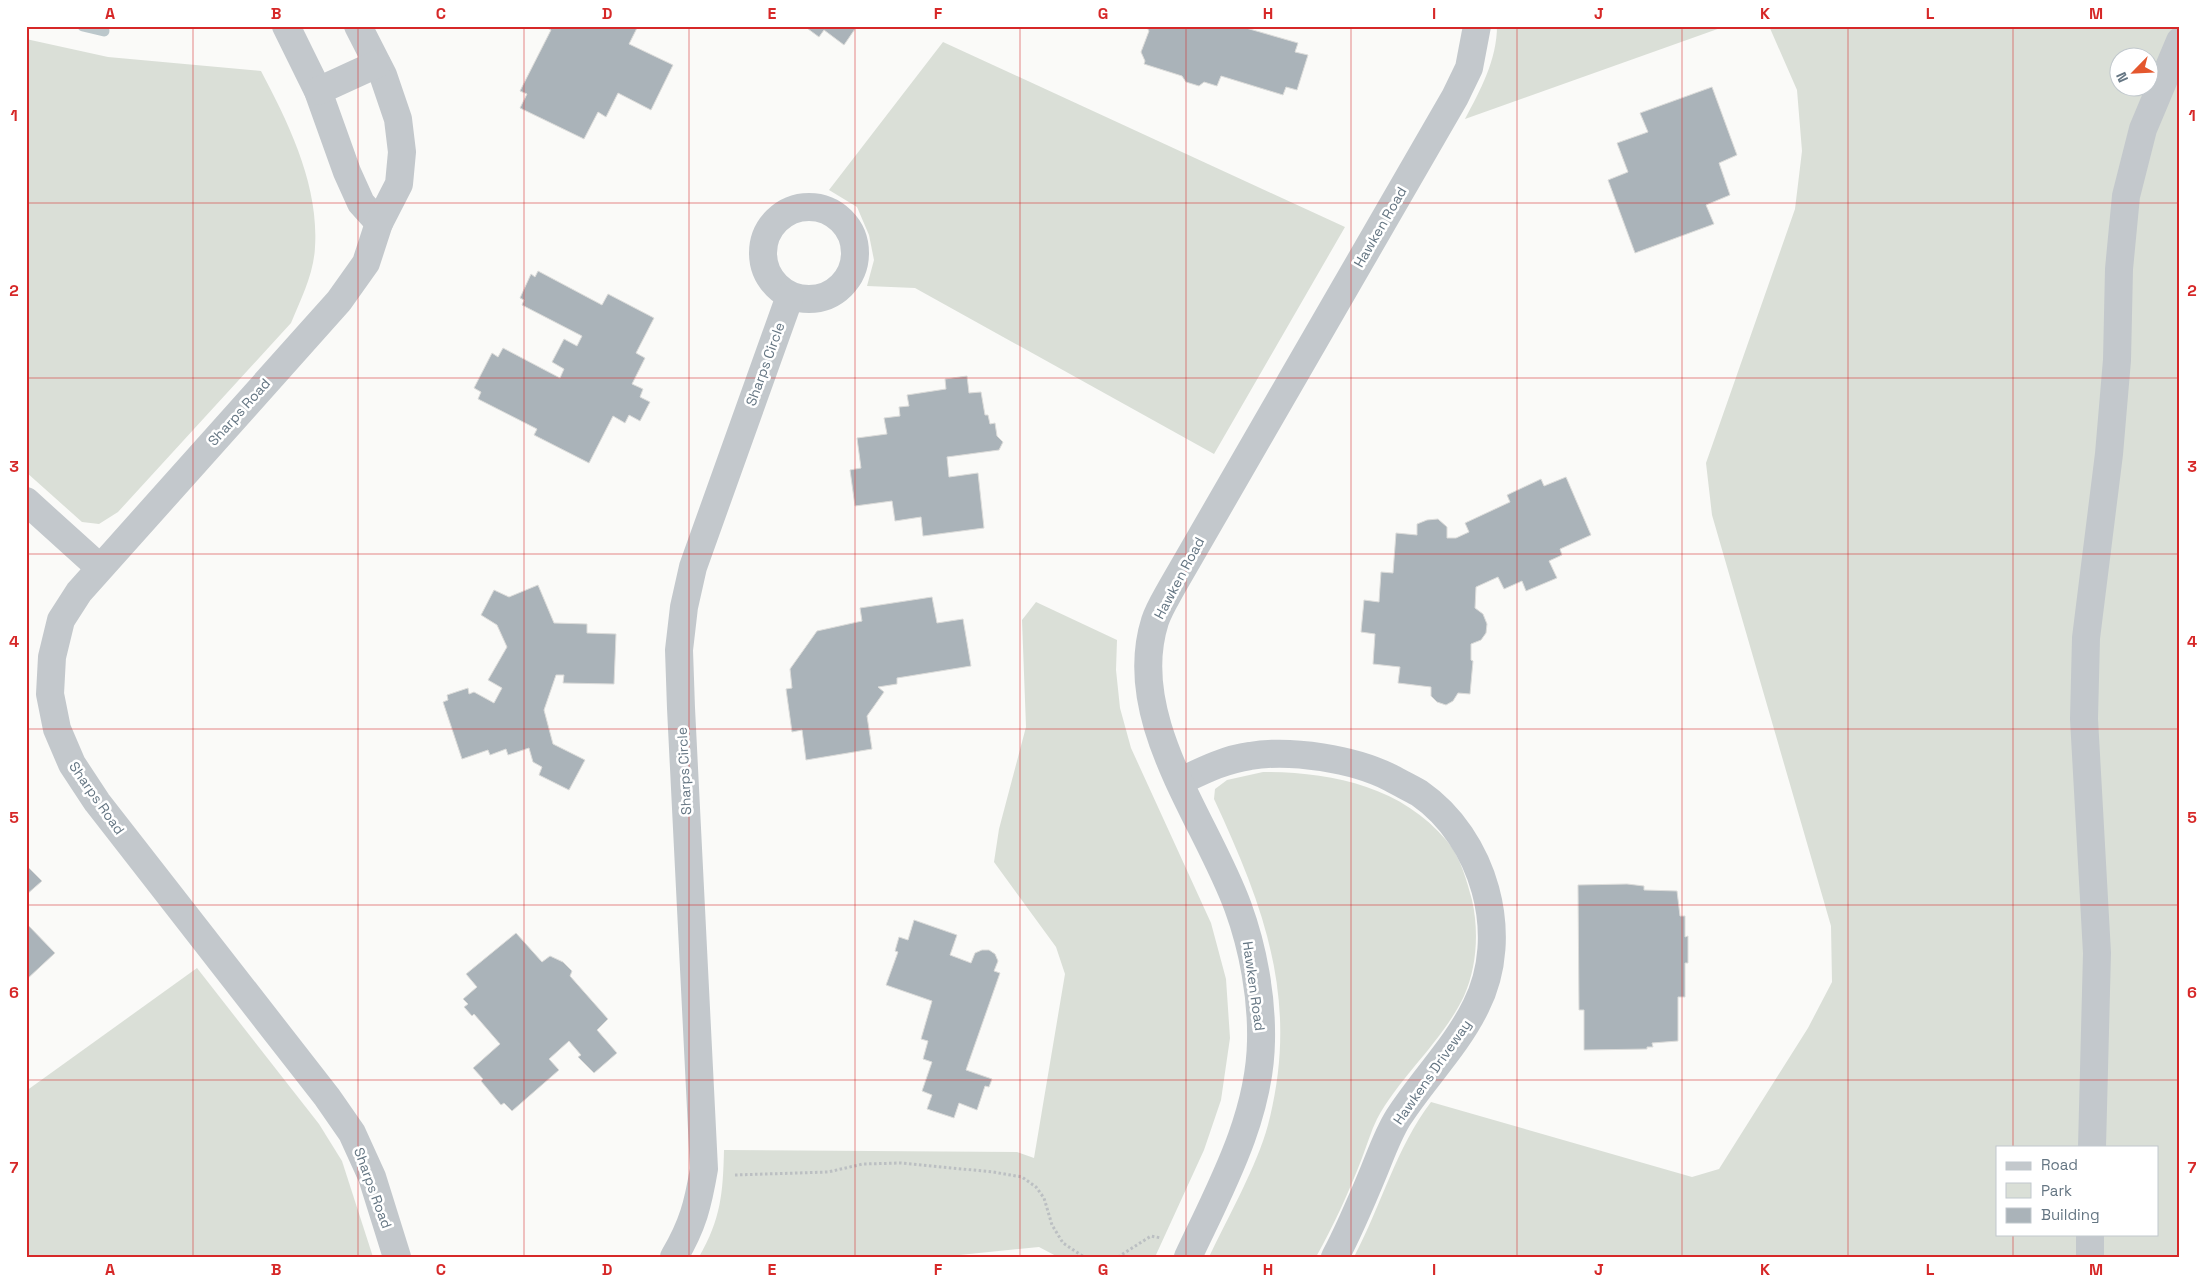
<svg xmlns="http://www.w3.org/2000/svg" width="2206" height="1283" viewBox="0 0 2206 1283" font-family="'Space Grotesk',sans-serif">
<style>
.green{fill:#dadfd7;fill-rule:evenodd}
.lines{fill:none;stroke-linecap:round;stroke-linejoin:round}
.stream{stroke:#bbc7cb;stroke-width:11}
.building{fill:#aab3b9;stroke:#dcdcda}
.path{stroke:#bbbfc2;stroke-width:3;stroke-dasharray:2.5 2.5;stroke-linecap:butt}
.minor{stroke:#c3c8cc;stroke-width:28}
.grid{fill:none;stroke:#d62828;stroke-width:1;stroke-opacity:0.55}
.labels{text-anchor:middle;stroke-width:5;stroke-linejoin:round;paint-order:stroke}
.street-label{font-size:14px;fill:#657683;stroke:#fff}
.neatline{fill:none;stroke:#d62828;stroke-width:2}
.grid-label{font-size:16px;text-anchor:middle;font-weight:bold;fill:#d62828}
</style>
<rect width="100%" height="100%" fill="#fafaf8"/>
<g class="green">
<path d="M1497,26H1726L1465,119C1480,91 1497,60 1497,26Z"/>
<path d="M1769,26H2180V1257H1354C1381,1206 1396,1148 1431,1102L1692,1177L1719,1169L1808,1028L1832,982L1831,926L1712,515L1706,463L1795,209L1802,151L1797,90ZM2118,58H2148V88H2118ZM1997,1147H2157V1234H1997Z"/>
<path d="M26,39L108,57L261,71C289,124 319,185 315,247C314,273 301,299 291,323L118,512L99,524L82,522L26,472Z"/>
<polygon points="943,42 1345,227 1214,454 915,288 867,286 874,260 869,235 857,207 829,190"/>
<path d="M1036,602L1117,640L1116,670L1120,708L1131,748L1211,923L1226,979L1230,1038L1221,1100L1204,1150L1155,1257H1058L1039,1247L940,1257H699C721,1219 723,1193 724,1150L1017,1152L1034,1158L1065,974L1056,947L994,862L999,829L1026,727L1022,620Z"/>
<path d="M1263,772C1331,772 1401,786 1447,841C1460,856 1467,881 1472,900C1479,931 1477,967 1464,996C1442,1042 1401,1075 1377,1119C1371,1131 1367,1145 1362,1158C1349,1192 1334,1225 1316,1257H1209C1228,1217 1257,1166 1268,1125C1300,1002 1265,909 1214,799L1215,789L1227,780Z"/>
<polygon points="197,968 319,1124 342,1161 373,1257 26,1257 26,1091"/>
</g>
<g class="lines">
<polyline class="stream" points="83,26 104,31"/>
</g>
<g class="building">
<polygon points="544,26 638,26 629,44 673,65 651,110 618,93 606,117 598,112 584,139 520,108 527,94 520,91 551,30"/>
<polygon points="804,26 857,26 844,45 824,30 819,37"/>
<polygon points="1146,26 1239,26 1298,43 1295,52 1308,55 1297,90 1286,87 1283,95 1221,76 1217,86 1204,82 1199,86 1186,82 1182,76 1144,64 1145,61 1141,52 1149,31"/>
<polygon points="1712,87 1737,155 1719,163 1730,195 1706,205 1714,224 1635,253 1608,180 1628,172 1617,143 1648,132 1640,113"/>
<polygon points="538,271 602,305 608,294 654,318 636,353 645,358 632,384 643,389 640,397 650,402 640,421 629,415 625,423 613,416 589,463 534,435 537,429 478,399 481,392 474,388 492,353 498,357 503,348 560,378 564,369 552,362 564,339 577,346 582,336 522,305 524,300 520,298 531,274 535,277"/>
<polygon points="967,376 969,393 981,392 985,415 988,415 990,424 995,423 997,436 1003,442 999,450 947,457 949,477 978,473 984,528 923,536 921,517 895,521 892,501 855,506 850,470 861,468 857,438 887,434 884,418 900,416 899,407 909,406 907,395 946,389 945,379"/>
<polygon points="1566,477 1591,535 1560,549 1562,555 1549,561 1557,578 1526,591 1522,581 1504,589 1498,577 1476,587 1475,608 1483,614 1487,624 1486,633 1481,640 1471,644 1471,660 1473,661 1470,694 1458,693 1453,701 1446,705 1437,702 1431,696 1431,687 1398,683 1400,667 1373,664 1375,634 1361,632 1364,600 1379,602 1381,572 1393,573 1396,533 1417,535 1417,524 1427,520 1438,519 1447,527 1447,538 1456,538 1469,532 1465,523 1510,502 1507,495 1541,479 1544,486"/>
<polygon points="538,585 554,623 587,624 587,633 616,634 614,684 563,683 564,675 556,675 544,710 553,744 585,760 569,790 539,775 542,767 533,762 529,748 508,755 506,749 490,755 488,750 462,759 443,702 448,700 447,695 468,688 469,694 474,692 494,703 502,688 488,680 507,647 497,625 481,615 494,590 509,597"/>
<polygon points="932,597 937,623 963,619 971,666 897,678 897,684 878,687 884,692 867,716 872,749 806,760 802,730 792,732 786,689 792,688 790,669 817,631 862,621 860,608"/>
<polygon points="26,865 42,881 26,895"/>
<polygon points="1627,884 1644,886 1644,890 1677,891 1680,916 1685,916 1685,937 1688,936 1688,963 1685,963 1685,997 1678,997 1678,1041 1652,1043 1653,1047 1647,1047 1647,1049 1584,1050 1584,1010 1579,1010 1578,885"/>
<polygon points="914,920 957,935 950,955 971,963 975,953 982,950 989,950 995,954 998,961 994,971 1000,973 966,1070 992,1079 989,1087 985,1086 977,1110 959,1103 954,1118 927,1109 932,1095 922,1091 932,1062 923,1059 928,1041 921,1039 932,1001 886,985 898,952 895,951 899,937 908,940"/>
<polygon points="26,923 55,953 26,980"/>
<polygon points="516,933 542,962 550,956 563,962 572,971 570,976 608,1019 597,1030 617,1053 594,1073 578,1057 581,1055 569,1041 549,1059 559,1070 512,1111 504,1103 501,1105 481,1081 483,1079 473,1068 500,1044 474,1014 472,1016 464,1007 468,1004 463,999 477,987 466,974"/>
</g>
<g class="lines">
<g class="path">
<polyline points="735,1175 828,1172 863,1164 901,1163 993,1172 1022,1177 1036,1187 1044,1198 1052,1225 1063,1243 1084,1257"/>
<polyline points="1118,1257 1151,1236 1161,1238"/>
</g>
<g class="minor">
<polyline points="286,26 318,91 347,172 361,203 379,223"/>
<polyline points="358,26 383,75 398,119 402,152 399,184 379,223 366,263 339,301 79,592 61,620 52,657 50,694 57,729 72,764 97,802 327,1097 352,1133 372,1177 397,1257"/>
<polyline points="318,91 377,64"/>
<circle cx="809" cy="253" r="46"/>
<polyline points="26,501 99,567"/>
<path d="M1181,781C1202,771 1226,759 1250,756C1291,749 1354,759 1391,778C1400,783 1410,788 1419,793C1484,838 1512,935 1476,1006C1456,1047 1423,1079 1398,1118C1388,1134 1381,1154 1374,1171C1362,1200 1350,1229 1335,1257"/>
<polyline points="2092,1147 2097,953 2084,719 2086,638 2109,454 2117,360 2119,269 2126,196 2143,129 2180,41"/>
<path d="M674,1257C693,1225 698,1204 704,1169L681,708L679,650L684,607L693,567L790,296"/>
<path d="M1188,1257C1220,1189 1260,1117 1261,1041C1262,997 1253,948 1238,907C1206,819 1124,719 1155,621C1159,609 1166,598 1172,587L1455,97L1469,68L1477,26"/>
<polyline points="2090,1257 2090,1234"/>
</g>
</g>
<path class="grid" d="M193,26V1257M358,26V1257M524,26V1257M689,26V1257M855,26V1257M1020,26V1257M1186,26V1257M1351,26V1257M1517,26V1257M1682,26V1257M1848,26V1257M2013,26V1147M26,203H2180M26,378H2180M26,554H2180M26,729H2180M26,905H2180M26,1080H2180M2013,1234V1257"/>
<g class="labels">
<g class="street-label">
<text transform="translate(1380 227) rotate(-60)" y="5">Hawken Road</text>
<text transform="translate(765 364) rotate(-70)" y="5">Sharps Circle</text>
<text transform="translate(239 412) rotate(-48)" y="5">Sharps Road</text>
<text transform="translate(1179 578) rotate(-62)" y="5">Hawken Road</text>
<text transform="translate(684 771) rotate(-93)" y="5">Sharps Circle</text>
<text transform="translate(97 798) rotate(55)" y="5">Sharps Road</text>
<text transform="translate(1254 986) rotate(82)" y="5">Hawken Road</text>
<text transform="translate(1432 1072) rotate(-55)" y="5">Hawkens Driveway</text>
<text transform="translate(373 1188) rotate(70)" y="5">Sharps Road</text>
</g>
</g>
<rect width="2206" height="1283" fill="none" stroke="#ffffff" stroke-width="55"/>
<rect x="1996" y="1146" width="162" height="90" fill="#ffffff" stroke="#c1c8cd"/>
<rect x="2006" y="1162" width="25" height="8" fill="#c3c8cc" stroke="#c1c8cd"/>
<text x="2041" y="1170" font-size="15" fill="#657683">Road</text>
<rect x="2006" y="1183" width="25" height="15" fill="#dadfd7" stroke="#c1c8cd"/>
<text x="2041" y="1196" font-size="15" fill="#657683">Park</text>
<rect x="2006" y="1208" width="25" height="15" fill="#aab3b9" stroke="#c1c8cd"/>
<text x="2041" y="1220" font-size="15" fill="#657683">Building</text>
<g transform="translate(2134 72) rotate(246)"><circle r="24" fill="#ffffff" stroke="#c1c8cd"/>
<path d="M0-4L9 19L0 12L-9 19Z" fill="#e4572e"/>
<text y="-8" font-size="14" font-weight="bold" text-anchor="middle" fill="#657683">N</text>
</g>
<rect x="28" y="28" width="2150" height="1228" class="neatline"/>
<g class="grid-label">
<text x="110" y="19">A</text>
<text x="276" y="19">B</text>
<text x="441" y="19">C</text>
<text x="607" y="19">D</text>
<text x="772" y="19">E</text>
<text x="938" y="19">F</text>
<text x="1103" y="19">G</text>
<text x="1268" y="19">H</text>
<text x="1434" y="19">I</text>
<text x="1599" y="19">J</text>
<text x="1765" y="19">K</text>
<text x="1930" y="19">L</text>
<text x="2096" y="19">M</text>
<text x="14" y="121">1</text>
<text x="2192" y="121">1</text>
<text x="14" y="296">2</text>
<text x="2192" y="296">2</text>
<text x="14" y="472">3</text>
<text x="2192" y="472">3</text>
<text x="14" y="647">4</text>
<text x="2192" y="647">4</text>
<text x="14" y="823">5</text>
<text x="2192" y="823">5</text>
<text x="14" y="998">6</text>
<text x="2192" y="998">6</text>
<text x="14" y="1173">7</text>
<text x="2192" y="1173">7</text>
<text x="110" y="1275">A</text>
<text x="276" y="1275">B</text>
<text x="441" y="1275">C</text>
<text x="607" y="1275">D</text>
<text x="772" y="1275">E</text>
<text x="938" y="1275">F</text>
<text x="1103" y="1275">G</text>
<text x="1268" y="1275">H</text>
<text x="1434" y="1275">I</text>
<text x="1599" y="1275">J</text>
<text x="1765" y="1275">K</text>
<text x="1930" y="1275">L</text>
<text x="2096" y="1275">M</text>
</g>
</svg>
